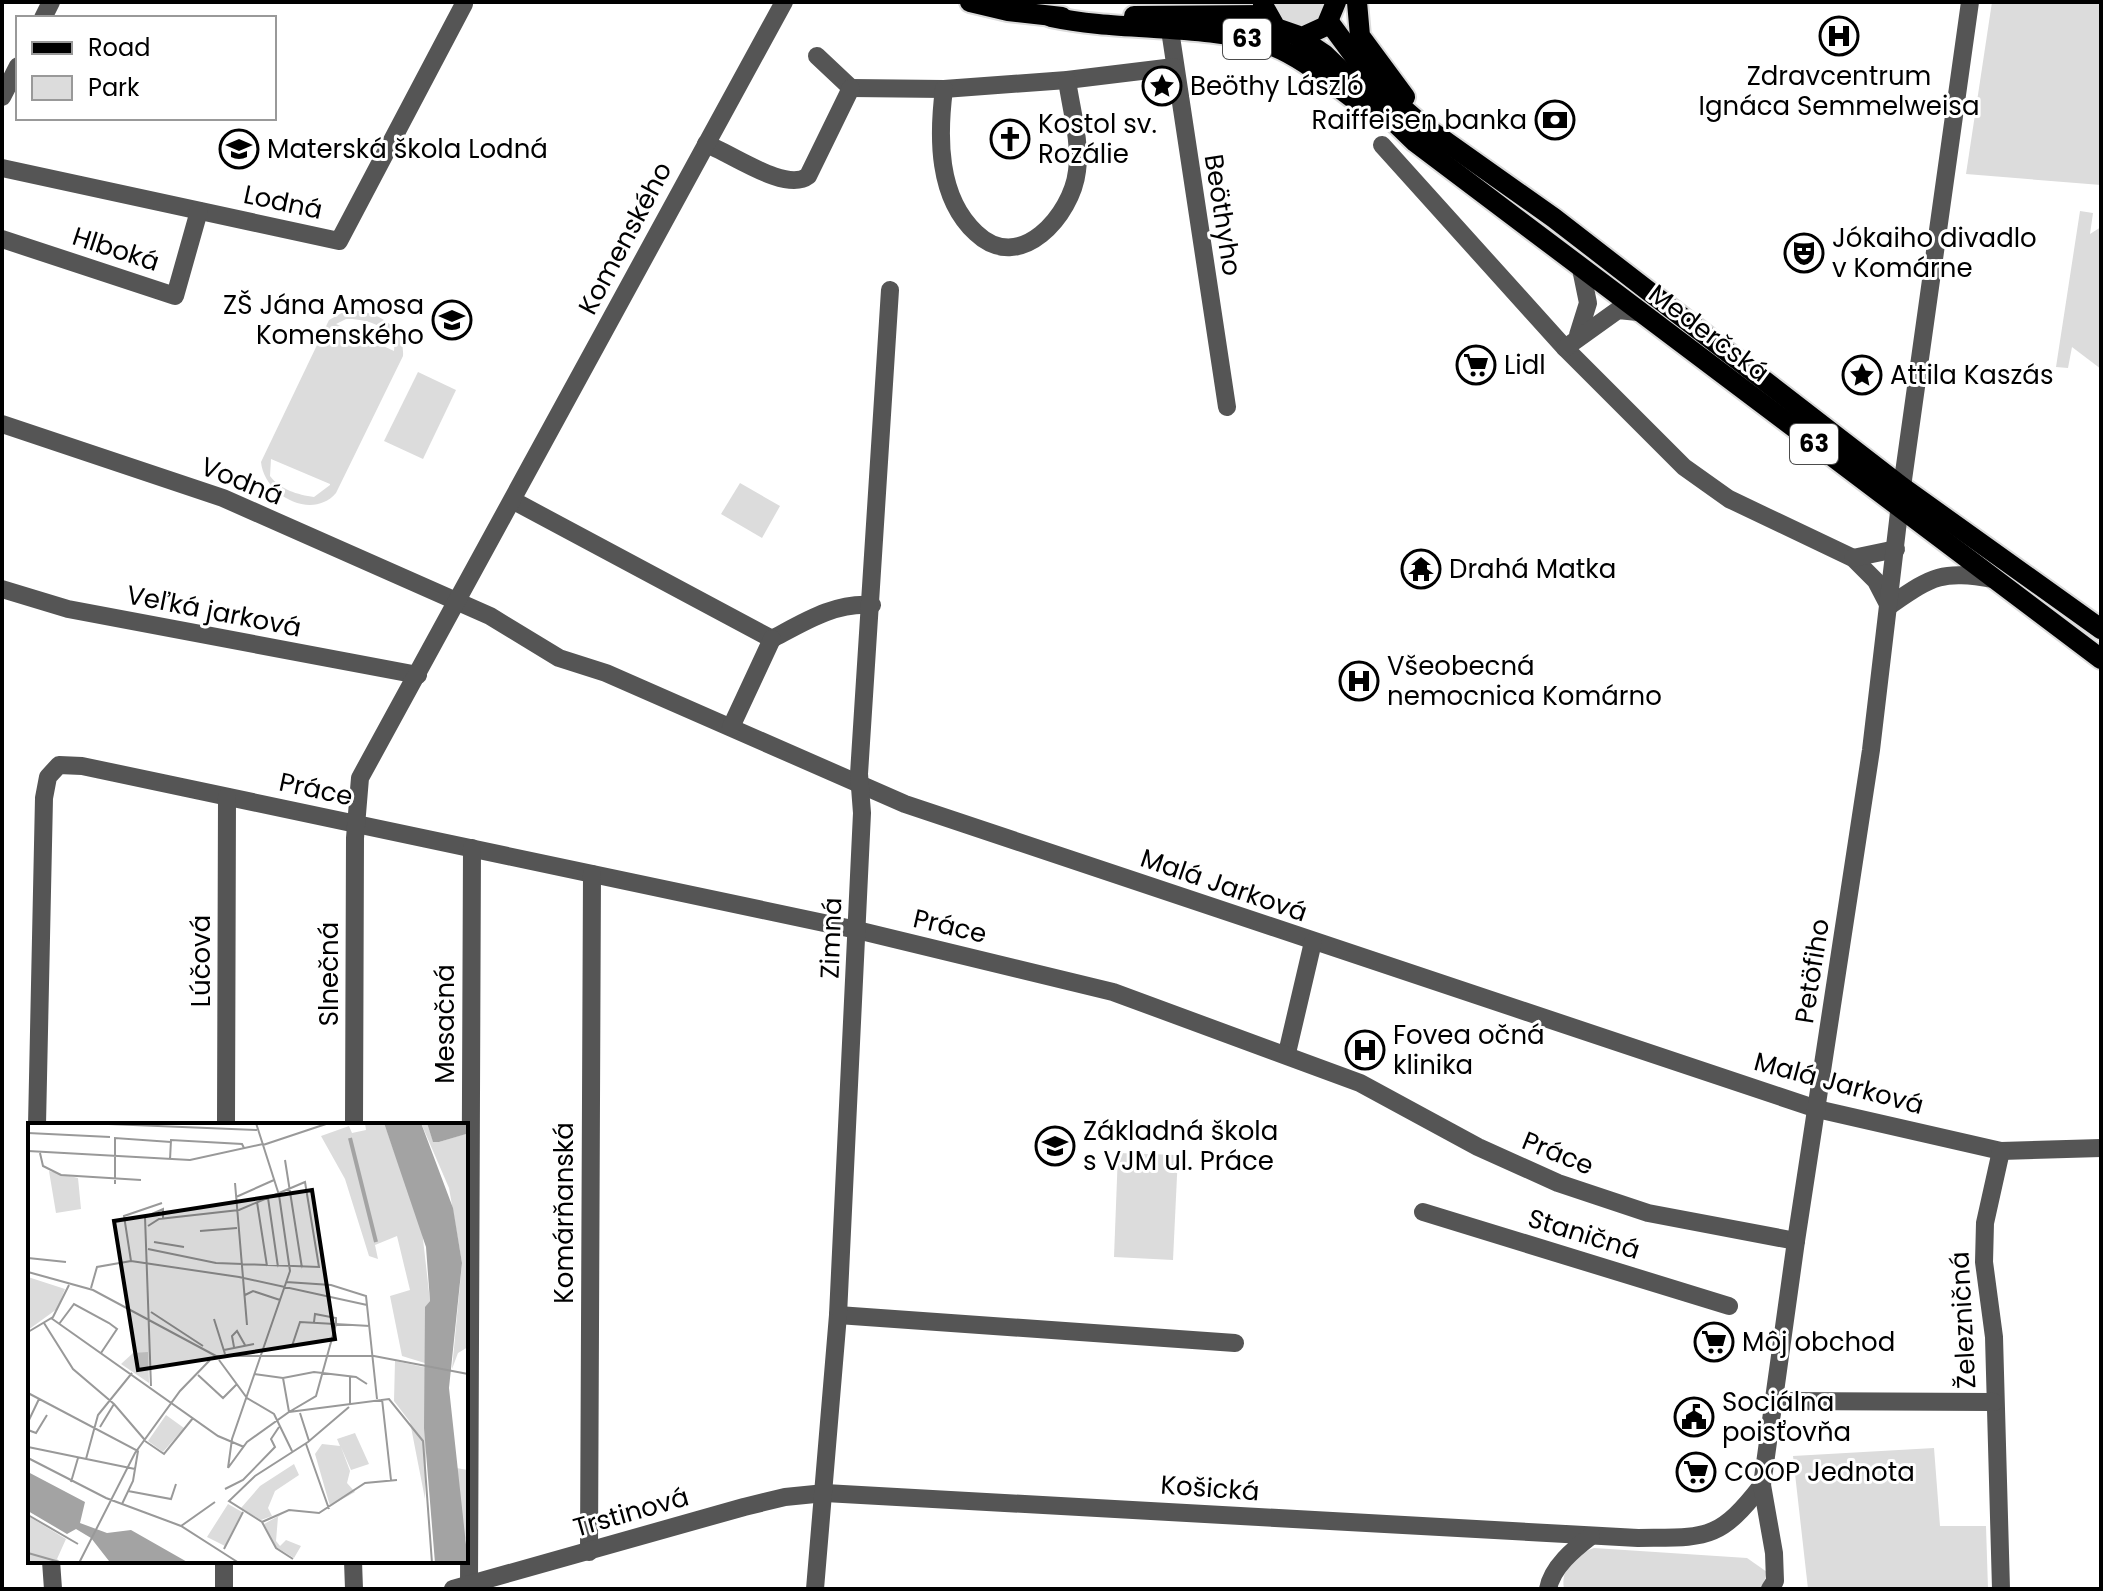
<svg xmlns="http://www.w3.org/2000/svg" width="2103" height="1591" viewBox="0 0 2103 1591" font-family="Poppins,sans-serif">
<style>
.green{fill:#dcdcdc;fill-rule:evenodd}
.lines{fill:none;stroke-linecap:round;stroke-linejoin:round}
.major-casing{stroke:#dbdbdb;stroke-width:24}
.minor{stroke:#555;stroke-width:18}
.major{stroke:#000;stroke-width:20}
.labels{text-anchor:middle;stroke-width:6;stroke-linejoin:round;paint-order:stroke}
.shield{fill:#fff;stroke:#4c4c4c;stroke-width:2}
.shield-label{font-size:24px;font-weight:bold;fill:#000}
.poi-label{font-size:26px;fill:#000;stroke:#fff;text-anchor:start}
.street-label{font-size:26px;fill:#000;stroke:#fff}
.inset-river{fill:none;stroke:#a3a3a3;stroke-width:4}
.inset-road{fill:none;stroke:#999;stroke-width:2}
.view{fill:#000;fill-opacity:0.15;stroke:#000;stroke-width:4}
.inset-edge{fill:none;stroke:#000;stroke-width:4}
</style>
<rect width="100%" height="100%" fill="#fff"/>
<g class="green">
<polygon points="1270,2 1330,2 1312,28 1282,25"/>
<polygon points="1992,2 2101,2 2101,185 1966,174"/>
<polygon points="2080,211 2093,213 2090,234 2101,227 2101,369 2072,347 2068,368 2056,367"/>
<path d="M347,310C375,310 405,325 403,356L336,493C312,521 264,495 261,462L329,320ZM346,319C365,318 397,327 394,351L336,324ZM271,459L330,484V485L314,497C298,495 279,489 270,476Z"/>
<polygon points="418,372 456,390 423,459 384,441"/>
<polygon points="740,483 780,506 762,538 721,514"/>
<polygon points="1118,1153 1178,1155 1173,1260 1114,1257"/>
<polygon points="1934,1448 1940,1526 1986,1526 1988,1589 1808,1589 1793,1456"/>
<path d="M1594,1548L1747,1558L1767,1572L1762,1589H1564C1560,1567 1576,1555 1594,1548Z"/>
</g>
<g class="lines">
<g class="major-casing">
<g id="major">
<polyline points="970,2 1008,11 1062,17"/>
<polyline points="1357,2 1360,36 1405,97"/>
<polyline points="1263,5 1276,28 1302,37 1326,26 1336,2"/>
<polyline points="1134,16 1266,15"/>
<path d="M1051,17C1120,32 1205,23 1270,45C1303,57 1333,85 1362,105"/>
<polyline points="1329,22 1374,83 1421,124 1554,218 1902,487 2101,629"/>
<polyline points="1297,36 1324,54 1415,142 2101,659"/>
</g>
</g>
<g class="minor">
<polyline points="43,18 51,2"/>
<polyline points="1170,30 1227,407"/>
<polyline points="817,56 851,88"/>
<polyline points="851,88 944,89 1067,80 1174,67"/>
<path d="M944,89C938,136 937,197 976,233C1020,275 1072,215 1077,171C1081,142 1071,109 1067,80"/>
<polyline points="2,97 18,66"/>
<path d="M706,144C731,153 786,193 808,176L851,88"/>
<polyline points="1382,145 1565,348 1684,467 1729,499 1853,558 1876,581 1889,606"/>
<polyline points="2,168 339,241 464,4"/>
<polyline points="2,239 175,296 199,211"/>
<polyline points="1578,335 1588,303 1581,269"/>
<polyline points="1565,348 1618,310 1638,312"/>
<polyline points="2,424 223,498 490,616 559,658 606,673 905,804 1817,1109 2001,1151 2101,1148"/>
<path d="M514,501L772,639C804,622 835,602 872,605"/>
<polyline points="1853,558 1896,549"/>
<polyline points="2,589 68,609 418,675"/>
<path d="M1889,606C1933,576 1940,570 1994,579"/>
<polyline points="731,727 772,639"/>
<polyline points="1287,1053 1313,942"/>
<polyline points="37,1125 44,798 48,777 59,765 82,766 857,930 1113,992 1360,1083 1478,1147 1558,1183 1648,1213 1796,1241"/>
<polyline points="226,1125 227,797"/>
<polyline points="354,1125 355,838 360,778 784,2"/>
<polyline points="2001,1151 1985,1223 1984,1262 1994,1337 2001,1589"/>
<polyline points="1423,1212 1729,1306"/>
<polyline points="838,1315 1235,1343"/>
<polyline points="1776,1401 1994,1402"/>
<polyline points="589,1552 592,874"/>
<polyline points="51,1561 53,1589"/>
<polyline points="353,1561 354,1589"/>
<polyline points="469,1585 472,848"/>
<polyline points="224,1589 224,1561"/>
<path d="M453,1589L744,1507L785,1497L825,1493L1638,1538C1706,1537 1718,1542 1762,1485"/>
<polyline points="815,1589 838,1315 862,813 859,774 890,290"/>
<path d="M1548,1589C1552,1567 1574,1549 1591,1536"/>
<polyline points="1770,1589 1775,1581 1774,1553 1762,1485 1796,1241 1871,750 1902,487 1970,2"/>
</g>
<use href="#major" class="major"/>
</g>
<defs>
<g id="hospital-ring" transform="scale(2)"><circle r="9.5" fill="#fff" stroke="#000" stroke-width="1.5"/><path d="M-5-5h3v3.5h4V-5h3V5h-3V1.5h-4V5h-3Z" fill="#000"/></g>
<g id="sight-ring" transform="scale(2)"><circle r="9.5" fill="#fff" stroke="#000" stroke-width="1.5"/><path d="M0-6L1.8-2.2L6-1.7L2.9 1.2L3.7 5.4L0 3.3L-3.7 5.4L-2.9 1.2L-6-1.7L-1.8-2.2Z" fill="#000"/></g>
<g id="bank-ring" transform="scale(2)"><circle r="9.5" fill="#fff" stroke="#000" stroke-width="1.5"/><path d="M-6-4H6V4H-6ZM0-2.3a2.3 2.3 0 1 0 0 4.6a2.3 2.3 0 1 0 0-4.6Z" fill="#000"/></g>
<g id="church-ring" transform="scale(2)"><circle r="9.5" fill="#fff" stroke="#000" stroke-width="1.5"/><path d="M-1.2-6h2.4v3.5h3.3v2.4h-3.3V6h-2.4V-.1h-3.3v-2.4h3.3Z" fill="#000"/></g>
<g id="school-ring" transform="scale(2)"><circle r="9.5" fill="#fff" stroke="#000" stroke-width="1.5"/><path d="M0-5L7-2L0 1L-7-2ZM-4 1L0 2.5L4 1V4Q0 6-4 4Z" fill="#000"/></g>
<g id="theatre-ring" transform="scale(2)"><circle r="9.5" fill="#fff" stroke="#000" stroke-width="1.5"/><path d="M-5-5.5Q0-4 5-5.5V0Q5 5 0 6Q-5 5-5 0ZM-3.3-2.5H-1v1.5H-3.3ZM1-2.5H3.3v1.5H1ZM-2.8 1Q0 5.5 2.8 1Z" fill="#000"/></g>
<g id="supermarket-ring" transform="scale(2)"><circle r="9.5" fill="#fff" stroke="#000" stroke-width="1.5"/><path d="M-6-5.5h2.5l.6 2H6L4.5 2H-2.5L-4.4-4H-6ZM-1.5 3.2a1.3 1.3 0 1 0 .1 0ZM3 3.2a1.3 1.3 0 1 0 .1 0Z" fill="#000"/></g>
<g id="temple-ring" transform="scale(2)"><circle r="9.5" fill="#fff" stroke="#000" stroke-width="1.5"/><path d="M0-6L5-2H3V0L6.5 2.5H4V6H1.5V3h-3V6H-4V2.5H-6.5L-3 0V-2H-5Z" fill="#000"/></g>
<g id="civic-ring" transform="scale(2)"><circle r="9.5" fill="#fff" stroke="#000" stroke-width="1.5"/><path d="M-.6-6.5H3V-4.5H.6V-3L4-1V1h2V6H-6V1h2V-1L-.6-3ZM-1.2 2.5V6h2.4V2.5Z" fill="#000"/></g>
</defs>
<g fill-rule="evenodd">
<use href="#hospital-ring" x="1839" y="36"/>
<use href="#sight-ring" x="1162" y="86"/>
<use href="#bank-ring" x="1555" y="120"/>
<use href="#church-ring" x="1010" y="139"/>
<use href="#school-ring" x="239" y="149"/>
<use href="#theatre-ring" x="1804" y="253"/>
<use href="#school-ring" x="452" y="320"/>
<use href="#supermarket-ring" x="1476" y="365"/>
<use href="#sight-ring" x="1862" y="375"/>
<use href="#temple-ring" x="1421" y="569"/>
<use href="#hospital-ring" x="1359" y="681"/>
<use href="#hospital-ring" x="1365" y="1050"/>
<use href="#school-ring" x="1055" y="1146"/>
<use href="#supermarket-ring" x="1714" y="1342"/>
<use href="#civic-ring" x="1694" y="1417"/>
<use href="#supermarket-ring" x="1696" y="1472"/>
</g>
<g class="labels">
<g class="shield">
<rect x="1223" y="19" width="48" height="40" rx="6"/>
<rect x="1790" y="424" width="48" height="40" rx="6"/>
</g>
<g class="shield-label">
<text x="1247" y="47">63</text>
<text x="1814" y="452">63</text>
</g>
<g class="poi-label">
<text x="1839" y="85" text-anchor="middle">Zdravcentrum<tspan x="1839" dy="30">Ignáca Semmelweisa</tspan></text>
<text x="1190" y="95">Beöthy László</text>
<text x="1527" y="129" text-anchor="end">Raiffeisen banka</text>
<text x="1038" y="133">Kostol sv.<tspan x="1038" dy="30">Rozálie</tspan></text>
<text x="267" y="158">Materská škola Lodná</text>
<text x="1832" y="247">Jókaiho divadlo<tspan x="1832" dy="30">v Komárne</tspan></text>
<text x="424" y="314" text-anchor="end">ZŠ Jána Amosa<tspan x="424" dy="30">Komenského</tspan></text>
<text x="1504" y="374">Lidl</text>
<text x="1890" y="384">Attila Kaszás</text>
<text x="1449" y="578">Drahá Matka</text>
<text x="1387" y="675">Všeobecná<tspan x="1387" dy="30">nemocnica Komárno</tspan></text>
<text x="1393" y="1044">Fovea očná<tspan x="1393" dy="30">klinika</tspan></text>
<text x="1083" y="1140">Základná škola<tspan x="1083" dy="30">s VJM ul. Práce</tspan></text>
<text x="1742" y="1351">Môj obchod</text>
<text x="1722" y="1411">Sociálna<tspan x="1722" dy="30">poisťovňa</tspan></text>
<text x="1724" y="1481">COOP Jednota</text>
</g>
<g class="street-label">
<text transform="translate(283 202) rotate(12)" y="9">Lodná</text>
<text transform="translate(1223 215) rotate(81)" y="9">Beöthyho</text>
<text transform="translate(625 238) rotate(-62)" y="9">Komenského</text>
<text transform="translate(116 249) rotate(18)" y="9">Hlboká</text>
<text transform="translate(1709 333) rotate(37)" y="9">Mederčská</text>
<text transform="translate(242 481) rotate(22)" y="9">Vodná</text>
<text transform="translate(214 611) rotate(11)" y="9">Veľká jarková</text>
<text transform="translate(316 789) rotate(12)" y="9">Práce</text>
<text transform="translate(1224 885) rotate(19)" y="9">Malá Jarková</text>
<text transform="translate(950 926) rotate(13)" y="9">Práce</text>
<text transform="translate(831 938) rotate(-88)" y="9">Zimná</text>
<text transform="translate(201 961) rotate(-90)" y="9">Lúčová</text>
<text transform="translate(1812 971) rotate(-81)" y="9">Petöfiho</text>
<text transform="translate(329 974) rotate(-90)" y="9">Slnečná</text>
<text transform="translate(445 1024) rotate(-90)" y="9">Mesačná</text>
<text transform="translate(1839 1083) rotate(15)" y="9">Malá Jarková</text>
<text transform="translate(1558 1153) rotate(22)" y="9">Práce</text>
<text transform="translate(564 1213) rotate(-90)" y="9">Komárňanská</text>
<text transform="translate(1584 1234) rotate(17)" y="9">Staničná</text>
<text transform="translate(1963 1320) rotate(-93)" y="9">Železničná</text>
<text transform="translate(1210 1488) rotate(4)" y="9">Košická</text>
<text transform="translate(631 1512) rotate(-16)" y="9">Trstinová</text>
</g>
</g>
<g transform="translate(28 1123)">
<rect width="440" height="440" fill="#fff"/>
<path d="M337,0H356L394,107L402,178L397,185L400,241L374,233L362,173L382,167L369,113L347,122L350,136L341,133L317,56L293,13L321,3L324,10L338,7ZM393,0H399L405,18L411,19L437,11L440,5V224L430,230L424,246L434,140L421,65ZM21,48L50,55L53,86L28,90ZM0,154L37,166L29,186L0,207ZM120,229L121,260L93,241L105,230ZM367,238L400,245L397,376L382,299L366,278ZM138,292L156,305L135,329L120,318ZM327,310L341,341L323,347L313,324L322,348L319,360L327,369L302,383L287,331L294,321L312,323L309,316ZM266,341L271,352L247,368L240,385L244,393L233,397L213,385L232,363ZM428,345L440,347V424L433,402ZM200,381L214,389L197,423L179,414ZM256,390L250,394L248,418L252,423L258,417L273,423L266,435L248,424L236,401ZM0,393L38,416L29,436L33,440H0Z" fill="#dcdcdc"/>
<path d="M356,0H393L425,85L434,140L421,265L440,440H407L396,305L397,184L402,178L398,124ZM399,0H440V5L438,11L411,19H405ZM0,349L57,379L52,400L79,410L103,407L161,440L81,438L63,415L48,406L39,411L0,388Z" fill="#a3a3a3"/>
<path class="inset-river" d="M322,15L348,119"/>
<path class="inset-road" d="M56,0L229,7M0,10L82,14M235,22L301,0M0,28L162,37L235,21M12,30L15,43L33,52L113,57M142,37L143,17L214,21L216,25M257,37L274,145M207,60L219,202M87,61V15L143,19M208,74L246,57M240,75L250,144M229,79L239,143M120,103L131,96L211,87L277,59L291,144L188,140L120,126M172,108L209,105M126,119L156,124M0,135L38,139M103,138L96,93L134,80M0,149L65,167L188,233M258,159L303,162L338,173L349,276M63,165L69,144L103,138L211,154L339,182M217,172L225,168L252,177M123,189L175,223M23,195L190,313L216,324M186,196L197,231M286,199L287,191L308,195V201M16,200L45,246L86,281L116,316M31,201L46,181L81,200L89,206L73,230M0,209L25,194L41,162M264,223L272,199L342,203M206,224L204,213L209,208L217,222M196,227L226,221M188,233H346L440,251M191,237L219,275L246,291L264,328M226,251L255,255L286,249L328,254L339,261M170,252L195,275L209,261M322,254V282M255,255L261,289L288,273L308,201M123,263L117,94L135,86V96M0,270L110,328L105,358L94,381M354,276L363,357M272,290L281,318M0,299L11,276M72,304L86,281M0,307L8,310L19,292M117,318L136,331L165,295M278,321L301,386M0,324L107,346M0,335L78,375L153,403L211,440M58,336L70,292L104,250M200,345L219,319L261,289L361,276L395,318L404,440M200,345L204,316L262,148L251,72L228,0M43,359L50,335M197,366L215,357L247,324L243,316L251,304M100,368L143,376L148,361M0,392L50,421M234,399L261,387L291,390L337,360L369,357M153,403L187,379M196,426L215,389M0,430L35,440M265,436L248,425L234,399L201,378L227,353L280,319L321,284M51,440L107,330L152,268L182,237"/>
<path class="view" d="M284,67L307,216L110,247L86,98Z"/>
<rect width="440" height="440" class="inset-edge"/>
</g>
<rect width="2103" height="1591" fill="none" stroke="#000000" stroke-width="8"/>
<rect x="16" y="16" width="260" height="104" fill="#ffffff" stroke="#999999" stroke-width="2"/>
<rect x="32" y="42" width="40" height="12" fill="#000000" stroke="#999999" stroke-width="2"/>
<text x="88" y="56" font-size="24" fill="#000000">Road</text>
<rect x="32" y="76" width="40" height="24" fill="#dcdcdc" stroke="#999999" stroke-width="2"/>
<text x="88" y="96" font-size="24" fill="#000000">Park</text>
</svg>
